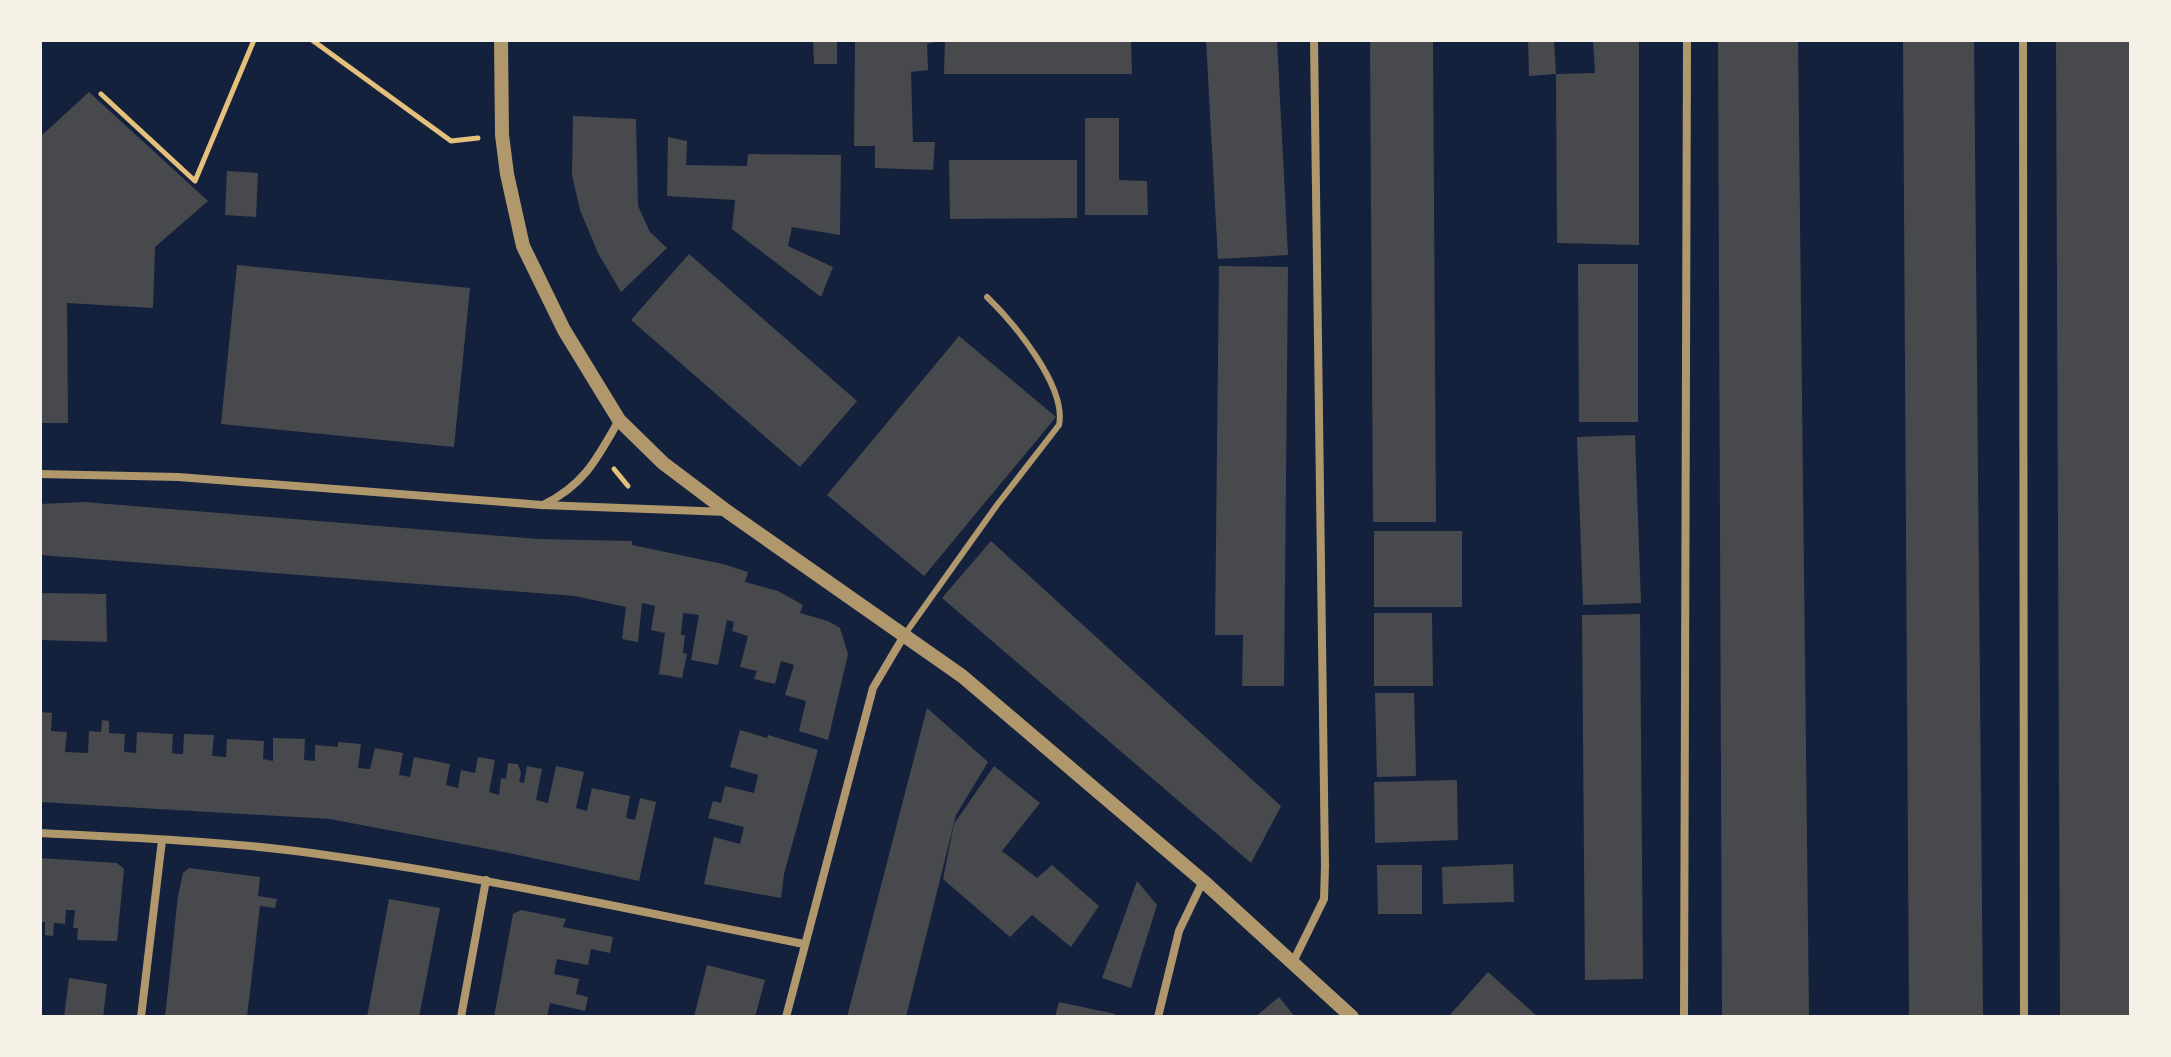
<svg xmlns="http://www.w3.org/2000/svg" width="2171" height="1057" viewBox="0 0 2171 1057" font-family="'Public Sans',sans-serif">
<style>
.building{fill:#48494c}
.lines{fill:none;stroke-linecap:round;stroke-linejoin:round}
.path{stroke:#e5c07b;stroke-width:5}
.service{stroke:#b1986c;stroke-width:6}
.minor{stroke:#b1986c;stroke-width:8}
.tertiary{stroke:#b1986c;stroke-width:14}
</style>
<rect width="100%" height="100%" fill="#14213d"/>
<g class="building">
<polygon points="813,40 837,40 837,64 814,64"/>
<polygon points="855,40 944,40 927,44 928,70 911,72 913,142 935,142 933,170 875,168 875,146 854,146"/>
<polygon points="945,40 1131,40 1132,74 944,74"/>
<polygon points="1206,40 1277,40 1288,255 1218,259"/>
<polygon points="1370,40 1433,40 1436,522 1373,522"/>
<polygon points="1528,40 1554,40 1556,74 1529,76"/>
<polygon points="1593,40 1639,40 1639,245 1557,243 1556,74 1595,73"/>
<polygon points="1718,40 1798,40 1809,1017 1722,1017"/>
<polygon points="1903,40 1974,40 1983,1017 1909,1017"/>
<polygon points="2056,40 2131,40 2131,1017 2060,1017"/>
<polygon points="89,92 208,201 155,247 153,308 67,303 68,423 40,423 40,137"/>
<polygon points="573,116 636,119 638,206 650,232 667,248 621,292 598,253 580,210 572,175"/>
<polygon points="1085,118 1119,118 1119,180 1147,181 1148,215 1085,215"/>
<polygon points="668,137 687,141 686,165 747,166 748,154 841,155 840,235 792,227 788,246 833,267 821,297 732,229 735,200 667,196"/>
<polygon points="949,160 1077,160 1077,218 950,219"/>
<polygon points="227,171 258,173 256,217 225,215"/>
<polygon points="689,254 857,401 800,467 631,320"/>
<polygon points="1578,264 1638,264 1638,422 1579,422"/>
<polygon points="237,265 470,288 454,447 221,424"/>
<polygon points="1219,266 1288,267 1284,686 1242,686 1243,635 1215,635"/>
<polygon points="959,336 1056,417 924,576 827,495"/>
<polygon points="1635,435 1641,603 1583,605 1577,437"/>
<polygon points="84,502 538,539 632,541 632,545 723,564 748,572 745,582 778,591 803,605 800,613 828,621 840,628 848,654 828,740 799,731 806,701 785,695 794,665 781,661 775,684 754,679 757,671 740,667 748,636 732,631 734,622 727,620 718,665 691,660 699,615 683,613 681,635 685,635 683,653 687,654 682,678 659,674 665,633 651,630 655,606 647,604 642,603 638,642 622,639 626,607 575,596 40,555 40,504"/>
<rect x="1374" y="531" width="88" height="76"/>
<polygon points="991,541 1281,806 1251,863 942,598"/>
<polygon points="40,593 106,594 107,642 40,640"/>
<polygon points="1374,613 1432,613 1433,686 1374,686"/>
<polygon points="1640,614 1643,979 1585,980 1582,615"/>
<polygon points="1375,693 1414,693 1416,776 1377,777"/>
<polygon points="927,708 988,762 956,815 906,1017 847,1017"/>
<polygon points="40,712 52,713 51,731 67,732 65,752 88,753 89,731 101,732 102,720 109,721 109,733 125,734 124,752 136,753 137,732 173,734 172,753 178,754 183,754 184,734 214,735 212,756 226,757 227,739 264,741 263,759 273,761 273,738 305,739 304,760 315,761 315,745 338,747 338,742 361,744 358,768 370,769 375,748 403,753 399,775 410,777 414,757 450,764 446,785 458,788 461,770 475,773 478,757 495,760 489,792 499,795 501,778 506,779 508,763 518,764 521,773 519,782 524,783 527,766 542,769 536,800 548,803 556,766 584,772 576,808 587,811 592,788 630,796 626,818 635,820 640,798 656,802 639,881 504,852 330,819 40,802"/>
<polygon points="740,730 767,738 768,735 818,750 784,874 781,898 704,884 714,837 740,844 744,827 708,818 713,801 721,803 725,786 754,793 758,775 730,767"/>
<polygon points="994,766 1040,803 1002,851 1037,878 1052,865 1099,906 1071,947 1032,915 1010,937 943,879 954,824"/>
<polygon points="1457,780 1458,840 1375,843 1374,782"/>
<polygon points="40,858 117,863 124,869 117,941 77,940 78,928 73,928 75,910 66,910 65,924 54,923 53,936 45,935 45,922 40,922"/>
<polygon points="1513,864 1514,902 1443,904 1442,867"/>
<polygon points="1377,865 1422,865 1422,914 1378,914"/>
<polygon points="189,868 260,877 258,896 277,899 275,908 260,906 247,1017 165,1017 178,896 183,873"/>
<polygon points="1137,881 1157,905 1131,988 1102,978"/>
<polygon points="389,899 440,908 419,1017 367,1017"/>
<polygon points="521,910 566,919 563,927 613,937 610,953 591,949 588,965 557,959 554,974 579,979 576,994 588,997 585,1011 550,1003 547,1017 494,1017 513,914"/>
<polygon points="707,965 765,980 755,1017 694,1017"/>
<polygon points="1488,972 1538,1017 1448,1017"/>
<polygon points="69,978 107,984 103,1017 64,1017"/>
<polygon points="1279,997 1295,1017 1255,1017"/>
<polygon points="1059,1002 1115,1014 1114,1017 1055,1017"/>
</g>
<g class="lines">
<g class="path">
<polyline points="312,40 451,141 478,138"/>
<polyline points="101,94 195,181 254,40"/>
<polyline points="614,469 628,486"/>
</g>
<path class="service" d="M905,634L997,505L1059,425C1067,387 1014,323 987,297"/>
<g class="minor">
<polyline points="2023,40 2024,1017"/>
<polyline points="40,474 178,477 542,505 727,512"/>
<path d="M543,505C584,485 597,459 619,420"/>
<path d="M40,833C135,838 231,841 325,855C486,877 645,913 804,944"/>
<polyline points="1293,962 1324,899 1325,866 1314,40"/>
<polyline points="141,1017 162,840"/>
<polyline points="461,1017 486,880"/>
<polyline points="786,1017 873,688 905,634"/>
<polyline points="1158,1017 1179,931 1203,881"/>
<polyline points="1684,1017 1687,40"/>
</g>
<polyline class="tertiary" points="501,40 502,135 507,174 523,246 564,330 619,420 663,463 728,512 962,676 1203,881 1352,1017"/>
</g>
<rect width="2171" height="1057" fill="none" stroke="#f6f1e7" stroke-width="84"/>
</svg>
